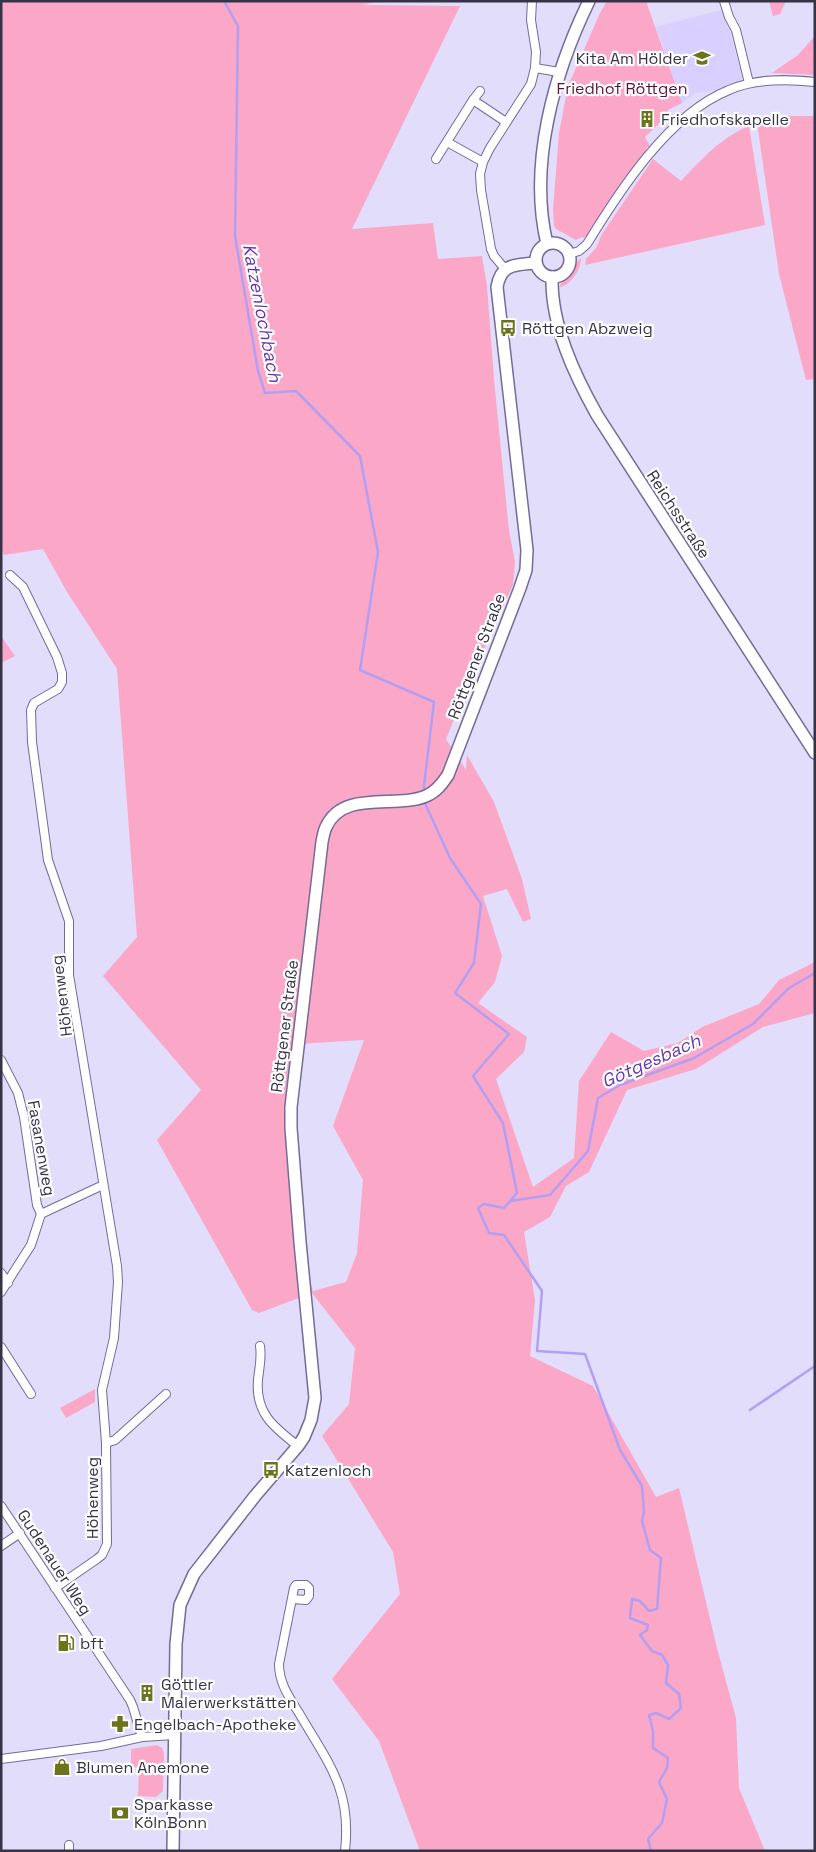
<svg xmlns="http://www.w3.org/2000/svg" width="816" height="1852" viewBox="0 0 816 1852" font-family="'Space Grotesk',sans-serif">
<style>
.built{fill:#d9d0ff}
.green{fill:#faa7c8;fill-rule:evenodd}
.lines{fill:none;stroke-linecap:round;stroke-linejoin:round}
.stream{stroke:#b29ff2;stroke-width:2.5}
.street-casing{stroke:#756a98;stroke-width:10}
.secondary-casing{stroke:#756a98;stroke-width:14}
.street{stroke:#fff;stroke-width:8}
.secondary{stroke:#fff;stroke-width:11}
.labels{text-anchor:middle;stroke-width:4.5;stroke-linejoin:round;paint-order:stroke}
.poi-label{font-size:16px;fill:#373347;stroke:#fff;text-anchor:start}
.park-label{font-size:16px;fill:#591336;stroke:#fff}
.street-label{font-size:16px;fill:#373347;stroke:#fff}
.water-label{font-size:18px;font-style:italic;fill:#6238af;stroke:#fff}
</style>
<rect width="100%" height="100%" fill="#e3ddfc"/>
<polygon class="built" points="724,9 742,78 741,80 712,91 696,93 682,103 656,27"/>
<g class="green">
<path d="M1,1H381L361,5L460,6L352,229L433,223L438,259L482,256L487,286L494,379L509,531L515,561L513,585L477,664L446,739L466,770L467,755L494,802L522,879L531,919L523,922L507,889L483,896L502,956L495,982L478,1003L527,1037L524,1052L496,1079L533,1187L574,1158L579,1081L611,1032L644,1051L678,1043L702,1027L759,1004L779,980L815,962V1013L763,1027L696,1069L627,1090L589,1172L566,1186L550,1217L524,1232L535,1300L530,1356L593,1386L656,1497L679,1488L717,1648L736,1718L739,1788L765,1851H420L379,1741L332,1679L400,1594L393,1552L322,1436L349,1404L355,1348L312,1293L259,1313L252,1310L157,1140L201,1090L103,976L137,937L117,669L67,592L43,549L4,555L1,549ZM364,1040L333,1126L363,1180L357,1253L346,1282L313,1291L299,1247L288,1110L296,1044Z"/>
<polygon points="607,1 646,1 682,103 668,110 669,114 645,137 650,146 646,148 648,152 590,232 584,238 582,237 576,240 556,229 554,226 553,210 559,133 568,86 600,13"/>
<polygon points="769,1 786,1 780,14 773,16"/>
<polygon points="815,36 815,75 772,73 798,55"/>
<polygon points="756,116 815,116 815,379 806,380 779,274"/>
<path d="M749,126L765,225L585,265L586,259L596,248L602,234L653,159L681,181C702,159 720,138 749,126Z"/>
<path d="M581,258C581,269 571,286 559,287C561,282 577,261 581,258Z"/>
<polygon points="1,636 15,656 1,663"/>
<polygon points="95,1389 95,1402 66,1418 60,1408"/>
<polygon points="157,1745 162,1748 164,1753 163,1791 156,1797 138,1796 139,1768 131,1767 131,1749"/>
</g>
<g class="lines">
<g class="stream">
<polyline points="224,1 238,26 235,236 258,371 265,393 296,391 360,456 378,552 360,670 434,702 423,794"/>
<polyline points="423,799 450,858 481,904 474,963 455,993 509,1034 473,1076 503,1123 517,1193 504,1208 484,1204 478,1208 489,1233 504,1235 542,1291 537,1351 585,1354 620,1450 642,1486 644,1512 642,1521 650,1550 661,1558 657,1609 649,1611 640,1601 632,1599 630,1618 648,1625 647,1630 640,1635 652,1651 662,1655 668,1665 666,1683 679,1694 681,1708 669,1719 656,1713 649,1715 653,1731 653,1748 668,1758 667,1768 659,1782 667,1799 662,1823 648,1839 651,1851"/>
<polyline points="510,1201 550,1195 588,1151 598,1098 620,1085 694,1058 753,1024 789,988 815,973"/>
<polyline points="750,1410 815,1366"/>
</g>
<g class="street-casing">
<g id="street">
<polyline points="724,1 729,17 736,30 749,83"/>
<polyline points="535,68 559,72"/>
<polyline points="473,100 506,122"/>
<polyline points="447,142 483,162"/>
<polyline points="436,159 473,100 480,91"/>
<path d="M569,254L579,251L587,244C620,190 669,114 729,90C755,78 787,79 815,82"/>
<polyline points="505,269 494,256 491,249 481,190 480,174 483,162 490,148 531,84 535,68 536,52 531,20 532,1"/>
<polyline points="10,575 23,587 57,657 62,673 62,682 58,689 34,703 31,710 32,742 48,860 69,921 69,975 117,1266 118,1282 114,1338 102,1390 106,1443 107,1544 102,1555 97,1559 55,1588"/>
<polyline points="1,1060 18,1093 24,1117 37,1205 41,1214"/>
<polyline points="41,1214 103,1185"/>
<polyline points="1,1273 8,1283"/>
<polyline points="1,1292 31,1245 41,1214"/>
<path d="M260,1346C262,1358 259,1369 258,1380C255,1414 275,1428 298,1446"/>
<polyline points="1,1347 31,1394"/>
<polyline points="106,1443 115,1440 166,1394"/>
<polyline points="1,1506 130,1700 133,1707 142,1737"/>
<polyline points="1,1546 20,1533"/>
<path d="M293,1599L306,1600L309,1596V1588L306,1585H296L294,1588L279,1664C279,1683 289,1697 299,1713C328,1763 352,1789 345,1851"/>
<polyline points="1,1759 101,1746 142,1737 174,1735"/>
<polyline points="69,1845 69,1851"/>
</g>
</g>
<g class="secondary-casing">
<g id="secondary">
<circle cx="553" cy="260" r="17"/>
<path d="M547,244C528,165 554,73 589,1"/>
<path d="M552,277C551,325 574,374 597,415L815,753"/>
<path d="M173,1851L176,1644L180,1605L194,1574L255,1496L298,1446L304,1437L311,1420L315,1398L300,1242L291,1128V1107L322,842C323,837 324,831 326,827C343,789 396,809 426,796C436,792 442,784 448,775L520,588L526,570L527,550L497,287C501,263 516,265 536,263"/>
</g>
</g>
<use href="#street" class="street"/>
<use href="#secondary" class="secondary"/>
</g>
<defs>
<g id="school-bare" transform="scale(1.35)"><path d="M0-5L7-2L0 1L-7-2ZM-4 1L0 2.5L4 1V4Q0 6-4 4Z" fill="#6b731b" stroke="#fff" stroke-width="2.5" paint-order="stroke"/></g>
<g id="building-bare" transform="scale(1.35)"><path d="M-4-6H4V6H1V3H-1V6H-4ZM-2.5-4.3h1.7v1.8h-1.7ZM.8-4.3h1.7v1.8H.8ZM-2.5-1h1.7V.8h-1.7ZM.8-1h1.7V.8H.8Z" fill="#6b731b" stroke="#fff" stroke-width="2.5" paint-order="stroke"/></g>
<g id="bus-bare" transform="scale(1.35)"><path d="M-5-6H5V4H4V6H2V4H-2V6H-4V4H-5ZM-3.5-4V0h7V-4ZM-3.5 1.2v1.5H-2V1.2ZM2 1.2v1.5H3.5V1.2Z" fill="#6b731b" stroke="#fff" stroke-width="2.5" paint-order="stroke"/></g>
<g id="fuel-bare" transform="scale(1.35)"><path d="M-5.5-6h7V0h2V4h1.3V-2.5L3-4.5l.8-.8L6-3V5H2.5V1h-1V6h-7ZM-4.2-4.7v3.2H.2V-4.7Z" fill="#6b731b" stroke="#fff" stroke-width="2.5" paint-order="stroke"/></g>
<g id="pharmacy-bare" transform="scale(1.35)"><path d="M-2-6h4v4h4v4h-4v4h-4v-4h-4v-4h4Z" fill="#6b731b" stroke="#fff" stroke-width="2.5" paint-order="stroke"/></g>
<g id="shop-bare" transform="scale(1.35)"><path d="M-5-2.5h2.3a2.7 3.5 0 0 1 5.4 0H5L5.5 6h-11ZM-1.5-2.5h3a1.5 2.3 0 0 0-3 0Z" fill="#6b731b" stroke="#fff" stroke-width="2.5" paint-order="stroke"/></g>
<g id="bank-bare" transform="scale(1.35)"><path d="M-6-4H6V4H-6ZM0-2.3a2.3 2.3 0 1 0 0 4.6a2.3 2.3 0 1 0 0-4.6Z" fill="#6b731b" stroke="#fff" stroke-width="2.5" paint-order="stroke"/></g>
</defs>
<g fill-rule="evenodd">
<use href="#school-bare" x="702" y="58"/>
<use href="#building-bare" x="647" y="119"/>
<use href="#bus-bare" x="508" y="328"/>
<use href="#bus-bare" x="271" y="1470"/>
<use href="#fuel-bare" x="66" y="1643"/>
<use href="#building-bare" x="147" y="1693"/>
<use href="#pharmacy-bare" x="120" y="1724"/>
<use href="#shop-bare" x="62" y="1767"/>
<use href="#bank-bare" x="120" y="1813"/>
</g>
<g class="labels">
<g class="poi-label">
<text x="688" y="64" text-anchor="end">Kita Am Hölder</text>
<text x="661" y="125">Friedhofskapelle</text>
<text x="522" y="334">Röttgen Abzweig</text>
<text x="285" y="1476">Katzenloch</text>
<text x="80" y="1649">bft</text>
<text x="161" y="1690">Göttler<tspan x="161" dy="18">Malerwerkstätten</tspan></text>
<text x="134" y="1730">Engelbach-Apotheke</text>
<text x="76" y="1773">Blumen Anemone</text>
<text x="134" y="1810">Sparkasse<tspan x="134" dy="18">KölnBonn</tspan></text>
</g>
<g class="park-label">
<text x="622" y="94">Friedhof Röttgen</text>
</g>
<g class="street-label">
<text transform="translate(679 514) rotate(57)" y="6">Reichsstraße</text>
<text transform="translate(476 656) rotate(-69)" y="6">Röttgener Straße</text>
<text transform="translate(61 996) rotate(-97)" y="6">Höhenweg</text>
<text transform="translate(284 1026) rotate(-83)" y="6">Röttgener Straße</text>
<text transform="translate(42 1148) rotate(80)" y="6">Fasanenweg</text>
<text transform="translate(92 1498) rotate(-90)" y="6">Höhenweg</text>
<text transform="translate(55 1562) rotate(57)" y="6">Gudenauer Weg</text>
</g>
<g class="water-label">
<text transform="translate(262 313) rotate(79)" y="6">Katzenlochbach</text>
<text transform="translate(651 1061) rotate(-24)" y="6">Götgesbach</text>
</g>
</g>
<rect width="816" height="1852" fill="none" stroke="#373347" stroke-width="5"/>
</svg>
